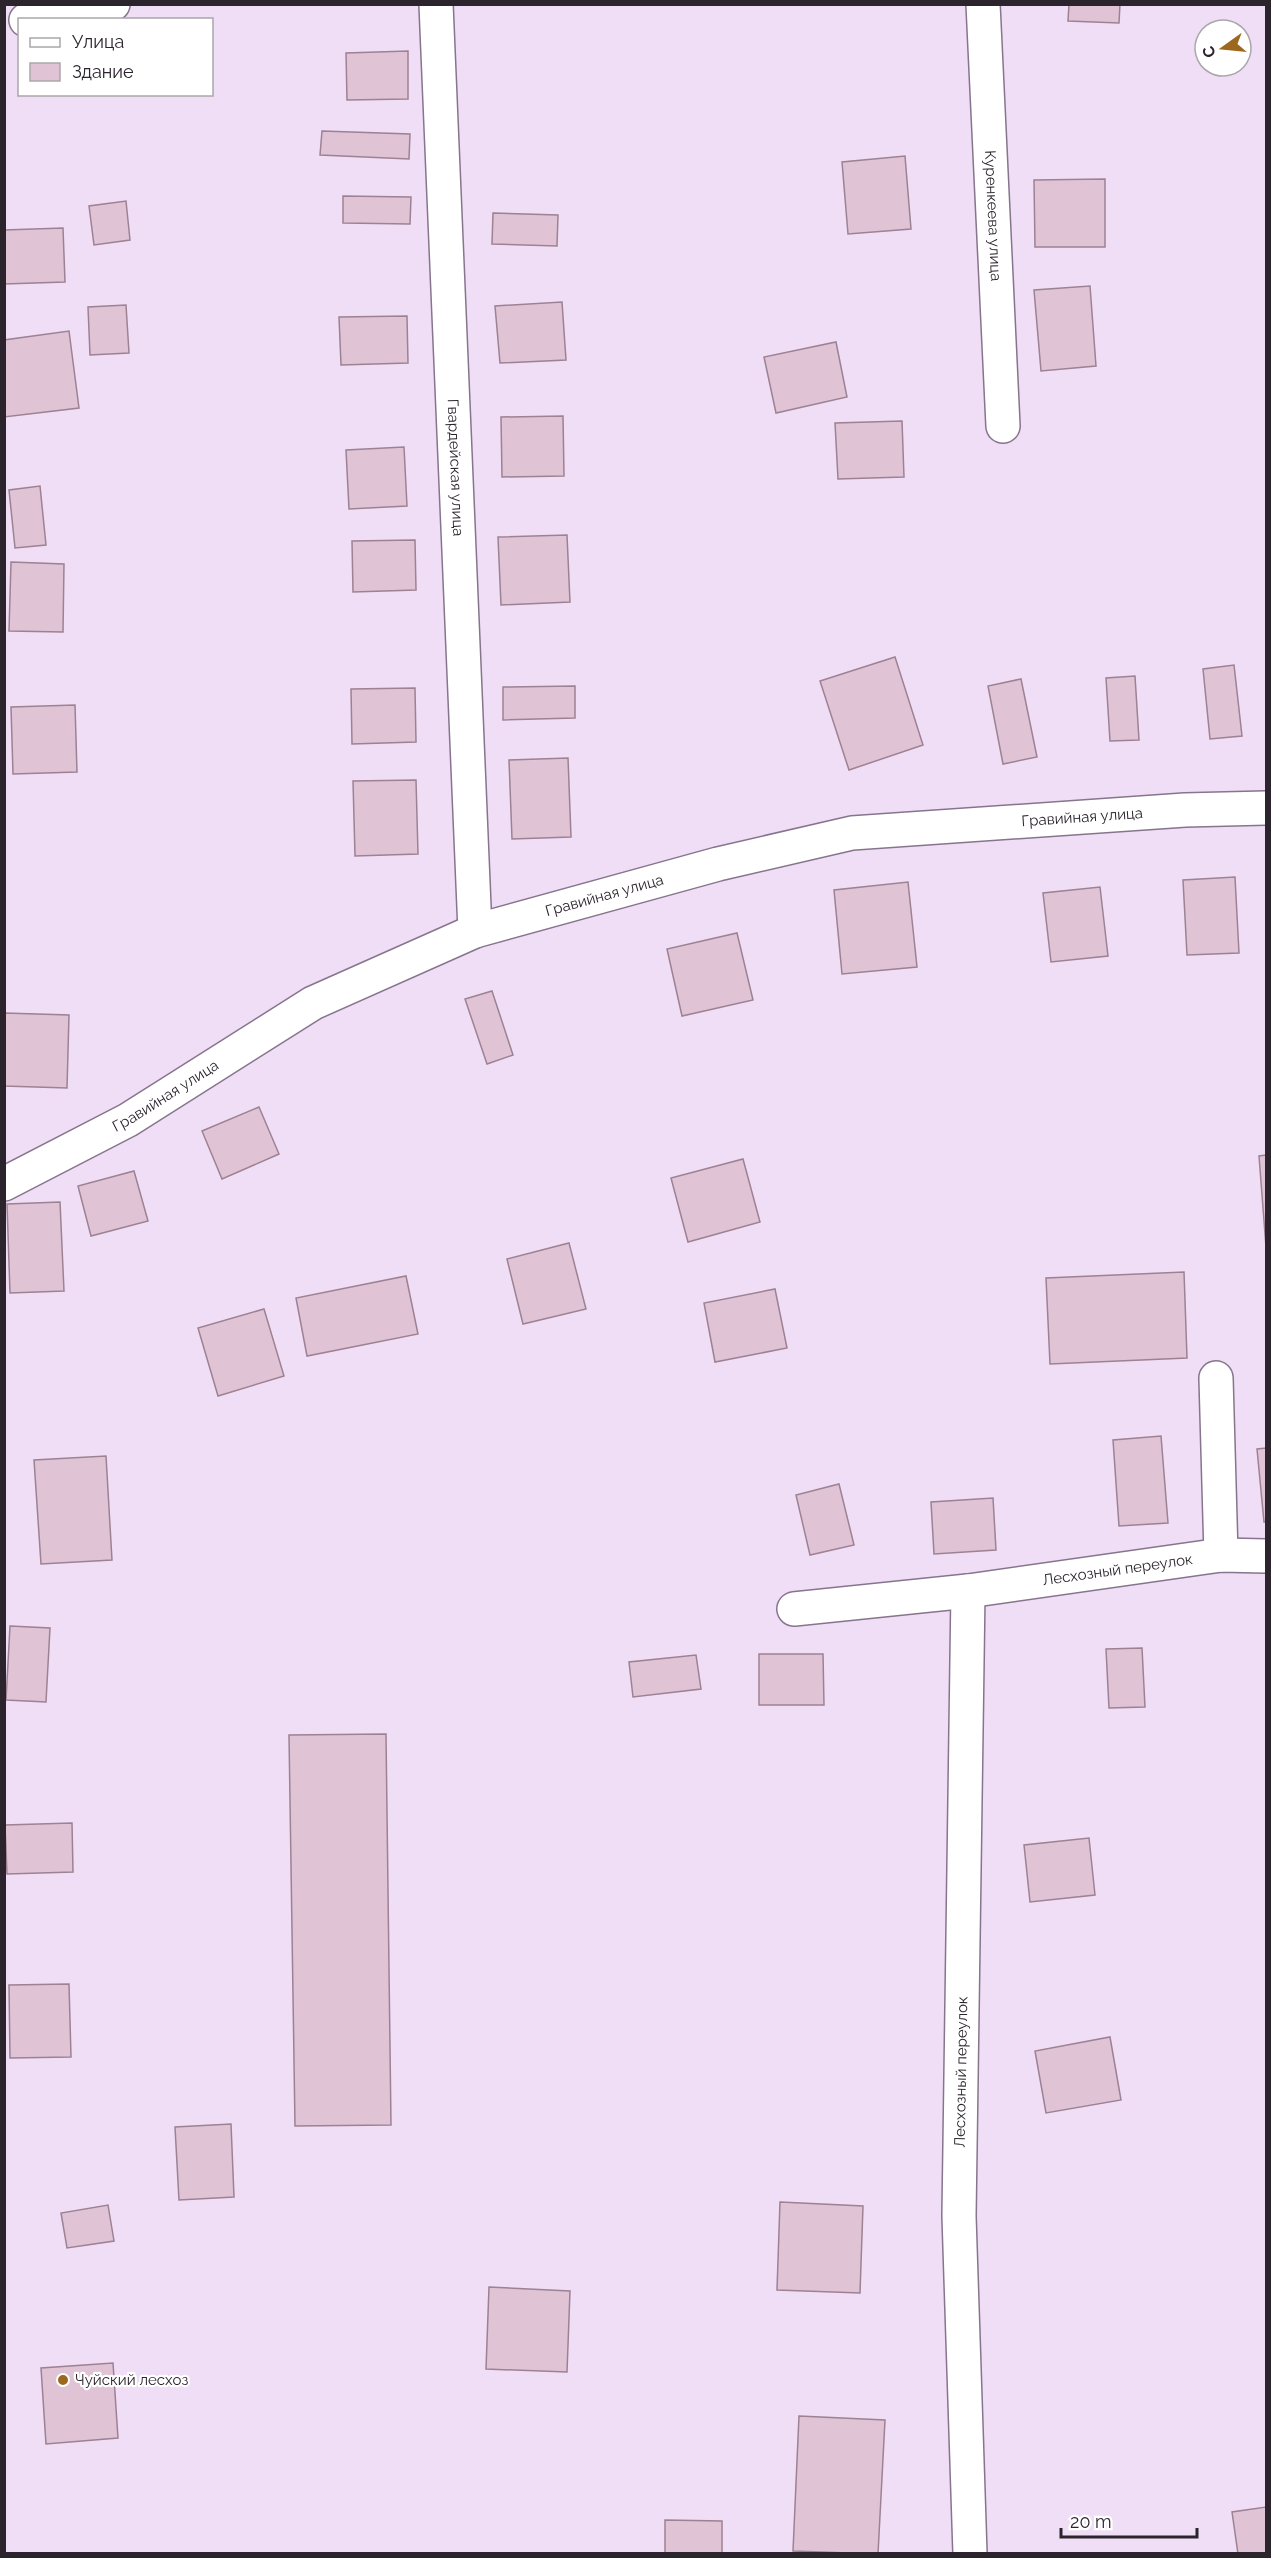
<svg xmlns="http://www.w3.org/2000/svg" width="1271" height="2558" viewBox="0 0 1271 2558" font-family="Raleway,sans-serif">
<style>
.building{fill:#e0c4d6;stroke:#9c8293;stroke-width:1.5}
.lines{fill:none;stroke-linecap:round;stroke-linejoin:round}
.minor-casing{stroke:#86758c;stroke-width:36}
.minor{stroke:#fff;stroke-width:33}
.poi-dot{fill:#9c681e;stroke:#fff;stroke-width:2}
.labels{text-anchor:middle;stroke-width:4.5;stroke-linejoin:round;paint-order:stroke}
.street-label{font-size:15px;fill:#2b242d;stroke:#fff}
.poi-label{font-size:15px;fill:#2b242d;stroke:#fff;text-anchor:start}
</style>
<rect width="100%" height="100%" fill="#f0def7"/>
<g class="building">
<polygon points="1069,4 1120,4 1119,23 1068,21"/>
<polygon points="408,51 408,99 347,100 346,53"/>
<polygon points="322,131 410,134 409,159 320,155"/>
<polygon points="905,156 911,229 848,234 842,162"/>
<polygon points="1105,179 1105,247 1035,247 1034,180"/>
<polygon points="343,196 411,197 410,224 343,223"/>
<polygon points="126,201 130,240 94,245 89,206"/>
<polygon points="493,213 558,215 557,246 492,244"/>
<polygon points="63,228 65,282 4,284 4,230"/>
<polygon points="1090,286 1096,366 1041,371 1034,290"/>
<polygon points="562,302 566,360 500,363 495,306"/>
<polygon points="126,305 129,353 90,355 88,307"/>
<polygon points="407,316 408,363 341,365 339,317"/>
<polygon points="69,331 79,408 4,417 4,340"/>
<polygon points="836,342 847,397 776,413 764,357"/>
<polygon points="563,416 564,476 502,477 501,417"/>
<polygon points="902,421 904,477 838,479 835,423"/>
<polygon points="404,447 407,506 349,509 346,450"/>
<polygon points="40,486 46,545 15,548 9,490"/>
<polygon points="567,535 570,602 501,605 498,537"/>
<polygon points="415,540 416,590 353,592 352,541"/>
<polygon points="11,562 64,564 63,632 9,631"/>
<polygon points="895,657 923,745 849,770 820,681"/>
<polygon points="1234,665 1242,736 1210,739 1203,669"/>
<polygon points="1135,676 1139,740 1110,741 1106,678"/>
<polygon points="1021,679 1037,757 1003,764 988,686"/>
<polygon points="575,686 575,718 503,720 503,687"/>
<polygon points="415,688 416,742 352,744 351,689"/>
<polygon points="75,705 77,772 13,774 11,707"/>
<polygon points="568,758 571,837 512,839 509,760"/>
<polygon points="416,780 418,854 355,856 353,781"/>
<polygon points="1235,877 1239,953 1187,955 1183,880"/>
<polygon points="908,882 917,967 842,974 834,890"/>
<polygon points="1100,887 1108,956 1051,962 1043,893"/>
<polygon points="737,933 753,1000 682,1016 667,949"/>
<polygon points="492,991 513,1055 487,1064 465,999"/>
<polygon points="4,1013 69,1015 67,1088 4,1086"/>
<polygon points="259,1107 279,1154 222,1179 202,1131"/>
<polygon points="1266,1155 1266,1247 1259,1156"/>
<polygon points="743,1159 760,1222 688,1242 671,1178"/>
<polygon points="134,1171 148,1221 91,1236 78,1186"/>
<polygon points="60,1202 64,1291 10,1293 7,1204"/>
<polygon points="569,1243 586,1309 523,1324 507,1259"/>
<polygon points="1184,1272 1187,1358 1050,1364 1046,1278"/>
<polygon points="406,1276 418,1334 307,1356 296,1298"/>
<polygon points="775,1289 787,1348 715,1362 704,1303"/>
<polygon points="264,1309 284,1376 218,1396 198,1328"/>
<polygon points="1161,1436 1168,1523 1119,1526 1113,1440"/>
<polygon points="1266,1448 1266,1522 1264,1522 1257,1449"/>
<polygon points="106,1456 112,1560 41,1564 34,1460"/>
<polygon points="839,1484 854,1545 810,1555 796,1495"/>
<polygon points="993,1498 996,1550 934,1554 931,1502"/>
<polygon points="10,1626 50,1628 46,1702 6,1700"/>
<polygon points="1142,1648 1145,1707 1109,1708 1106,1649"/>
<polygon points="759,1654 823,1654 824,1705 759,1705"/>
<polygon points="696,1655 701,1689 633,1697 629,1662"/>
<polygon points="386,1734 391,2125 295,2126 289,1735"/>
<polygon points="72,1823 73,1872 7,1874 5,1825"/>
<polygon points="1089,1838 1095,1895 1030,1902 1024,1845"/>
<polygon points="69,1984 71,2057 10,2058 9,1985"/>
<polygon points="1110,2037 1121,2100 1046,2113 1035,2051"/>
<polygon points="231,2124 234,2197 179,2200 175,2127"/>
<polygon points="780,2202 863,2206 860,2293 777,2290"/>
<polygon points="108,2205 114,2241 67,2248 61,2213"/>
<polygon points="489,2287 570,2291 567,2372 486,2369"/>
<polygon points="113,2363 118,2438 46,2444 41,2368"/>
<polygon points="799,2416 885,2420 878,2554 793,2551"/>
<polygon points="1266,2507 1266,2554 1238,2554 1232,2512"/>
<polygon points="665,2520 722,2521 722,2554 665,2554"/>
</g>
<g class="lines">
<g class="minor-casing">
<g id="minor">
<path id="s1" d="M436,4L475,931"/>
<path id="s2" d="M983,4L1003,426"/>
<polyline points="26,20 113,4"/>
<path id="s3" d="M4,1184L128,1120L313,1003L475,931L718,864L852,833L1185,810L1266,808"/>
<polyline points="1216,1378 1221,1555"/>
<polyline points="968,1591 959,2216 970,2554"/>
<path id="s4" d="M794,1609L968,1591L1221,1555L1266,1556"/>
</g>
</g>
<use href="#minor" class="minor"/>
</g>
<circle class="poi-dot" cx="63" cy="2380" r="6"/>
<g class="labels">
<g class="street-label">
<text dy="5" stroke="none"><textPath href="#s2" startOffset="212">Куренкеева улица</textPath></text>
<text dy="5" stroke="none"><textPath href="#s1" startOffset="464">Гвардейская улица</textPath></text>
<text dy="5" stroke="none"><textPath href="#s3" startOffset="1156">Гравийная улица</textPath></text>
<text dy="5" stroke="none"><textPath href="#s3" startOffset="670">Гравийная улица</textPath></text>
<text dy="5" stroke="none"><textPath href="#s3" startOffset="184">Гравийная улица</textPath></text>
<text dy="5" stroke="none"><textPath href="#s4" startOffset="326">Лесхозный переулок</textPath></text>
<text transform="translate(961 2072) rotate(-89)" y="5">Лесхозный переулок</text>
</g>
<g class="poi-label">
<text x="75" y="2385">Чуйский лесхоз</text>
</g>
</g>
<rect width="1271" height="2558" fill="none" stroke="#2b242d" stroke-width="12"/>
<rect x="18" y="18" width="195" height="78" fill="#ffffff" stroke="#aaa7ab" stroke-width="1.5"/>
<rect x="30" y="38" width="30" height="9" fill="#ffffff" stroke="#aaa7ab" stroke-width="1.5"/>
<text x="72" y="48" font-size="18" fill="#2b242d">Улица</text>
<rect x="30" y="63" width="30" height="18" fill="#e0c4d6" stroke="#aaa7ab" stroke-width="1.5"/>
<text x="72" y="78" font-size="18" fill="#2b242d">Здание</text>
<g transform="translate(1223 48) rotate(255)"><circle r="28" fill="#ffffff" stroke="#aaa7ab" stroke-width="1.5"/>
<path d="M0-4.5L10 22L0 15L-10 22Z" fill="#9c681e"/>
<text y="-9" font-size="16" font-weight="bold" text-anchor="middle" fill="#2b242d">С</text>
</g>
<path d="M1061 2528v9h136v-9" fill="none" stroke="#2b242d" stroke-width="3"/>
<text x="1070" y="2528" font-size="18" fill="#2b242d" stroke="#ffffff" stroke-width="4.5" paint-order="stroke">20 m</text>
</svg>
